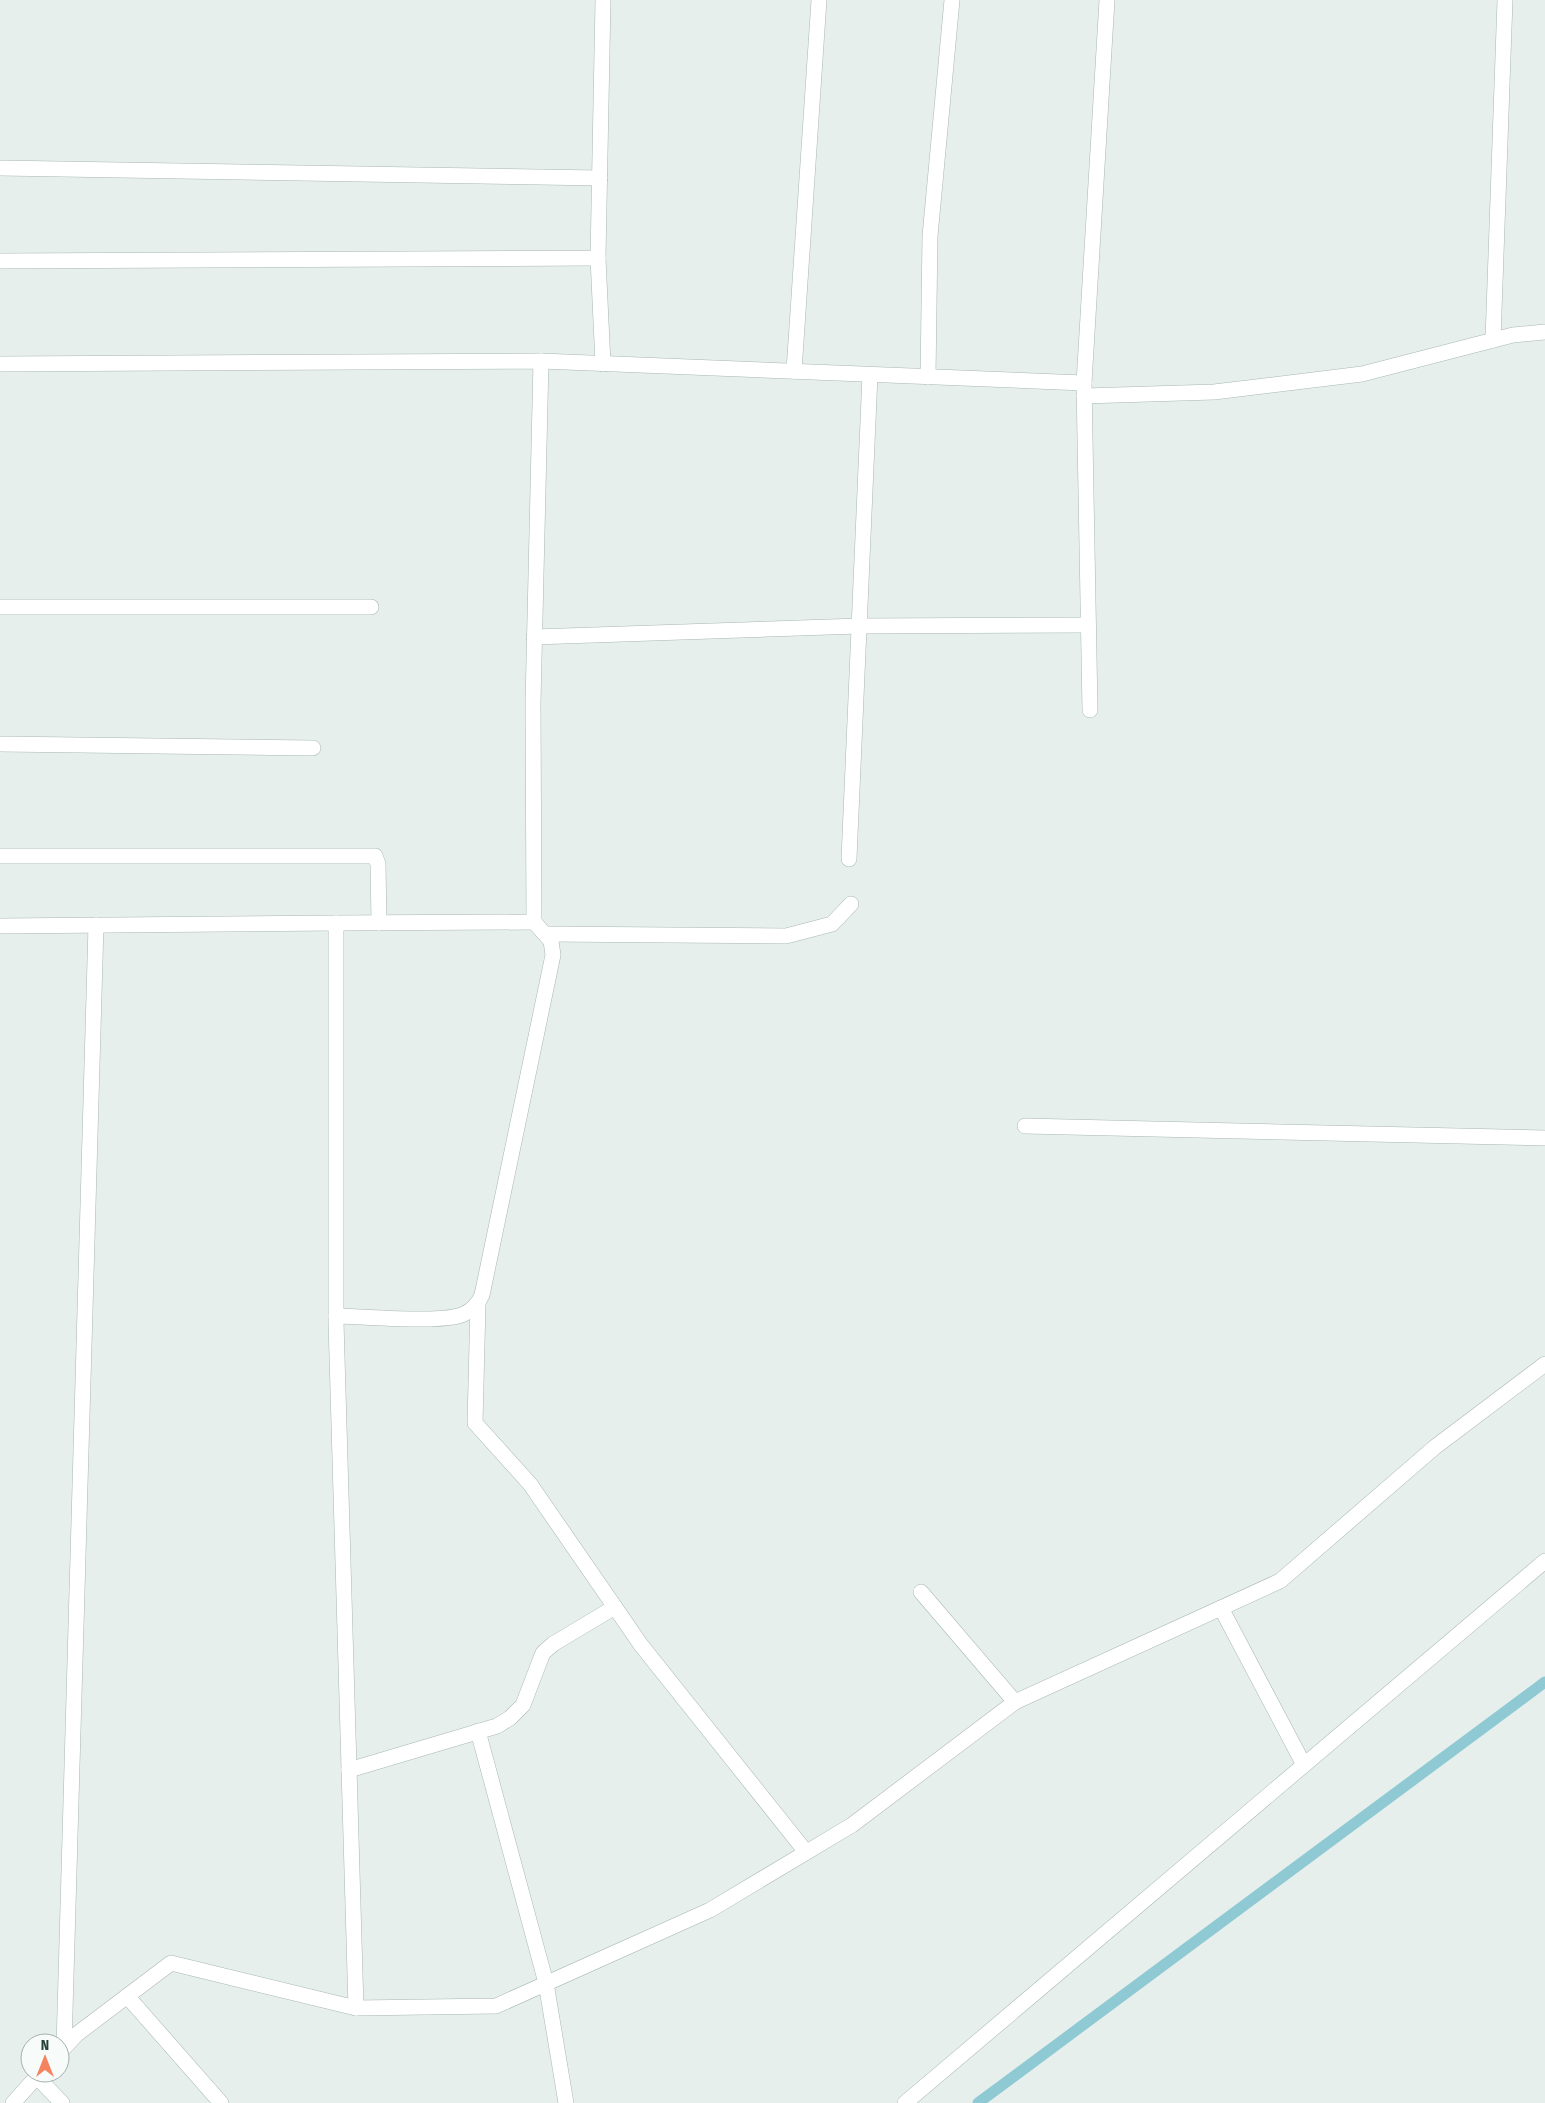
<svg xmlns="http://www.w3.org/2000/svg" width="1545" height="2103" viewBox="0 0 1545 2103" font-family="'Fira Sans Condensed',sans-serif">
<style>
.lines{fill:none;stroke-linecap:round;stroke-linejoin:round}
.stream{stroke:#8ec9d4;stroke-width:11}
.minor-casing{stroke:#a8b8b2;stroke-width:16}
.minor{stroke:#fff;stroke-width:15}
</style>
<rect width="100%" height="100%" fill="#e6efeb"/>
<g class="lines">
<polyline class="stream" points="978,2103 1545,1682"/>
<g class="minor-casing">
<g id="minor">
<polyline points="0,168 600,178"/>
<polyline points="598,258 603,364"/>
<polyline points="0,261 598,258 603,0"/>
<polyline points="1493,340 1505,0"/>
<polyline points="0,364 541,361 1084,383"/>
<polyline points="794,371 819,0"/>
<polyline points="928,377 930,236 952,0"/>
<polyline points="1084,396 1214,392 1362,374 1513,335 1545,332"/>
<polyline points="0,607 371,607"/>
<polyline points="534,637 859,626 1088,625"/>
<polyline points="1090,710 1084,383 1107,0"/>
<polyline points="0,744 313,748"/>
<polyline points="0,856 375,856 378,864 379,923"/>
<polyline points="849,859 870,375"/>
<polyline points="0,926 336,923"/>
<polyline points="546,934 786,936 832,924 851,904"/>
<polyline points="1025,1126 1545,1138"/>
<polyline points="478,1304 475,1423 530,1484 641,1645 806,1852"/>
<path d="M336,1316C363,1316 443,1324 464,1314C473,1310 478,1304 482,1295L553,955L551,941L534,922"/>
<polyline points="921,1592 1015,1702"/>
<polyline points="1221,1608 1304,1765"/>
<polyline points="478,1731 546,1983 566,2103"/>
<polyline points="349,1770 497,1726 510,1718 523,1705 539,1663 543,1653 553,1644 615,1607"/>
<polyline points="127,1996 221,2103"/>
<polyline points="356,2008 336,1322 336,923 534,922 533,703 541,361"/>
<polyline points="64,2047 96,925"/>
<polyline points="60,2052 77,2034 171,1963 356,2008 496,2006 710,1910 852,1825 1015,1702 1280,1581 1435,1447 1545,1364"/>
<polyline points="37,2077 62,2103"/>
<polyline points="13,2103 40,2073"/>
<polyline points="905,2103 1545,1561"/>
</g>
</g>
<use href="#minor" class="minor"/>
</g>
<g transform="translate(45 2058)"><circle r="24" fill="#f7fbf9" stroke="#a3b1ad"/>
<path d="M0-4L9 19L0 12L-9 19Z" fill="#f4845f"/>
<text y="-8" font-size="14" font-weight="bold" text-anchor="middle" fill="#24423a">N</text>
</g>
</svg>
